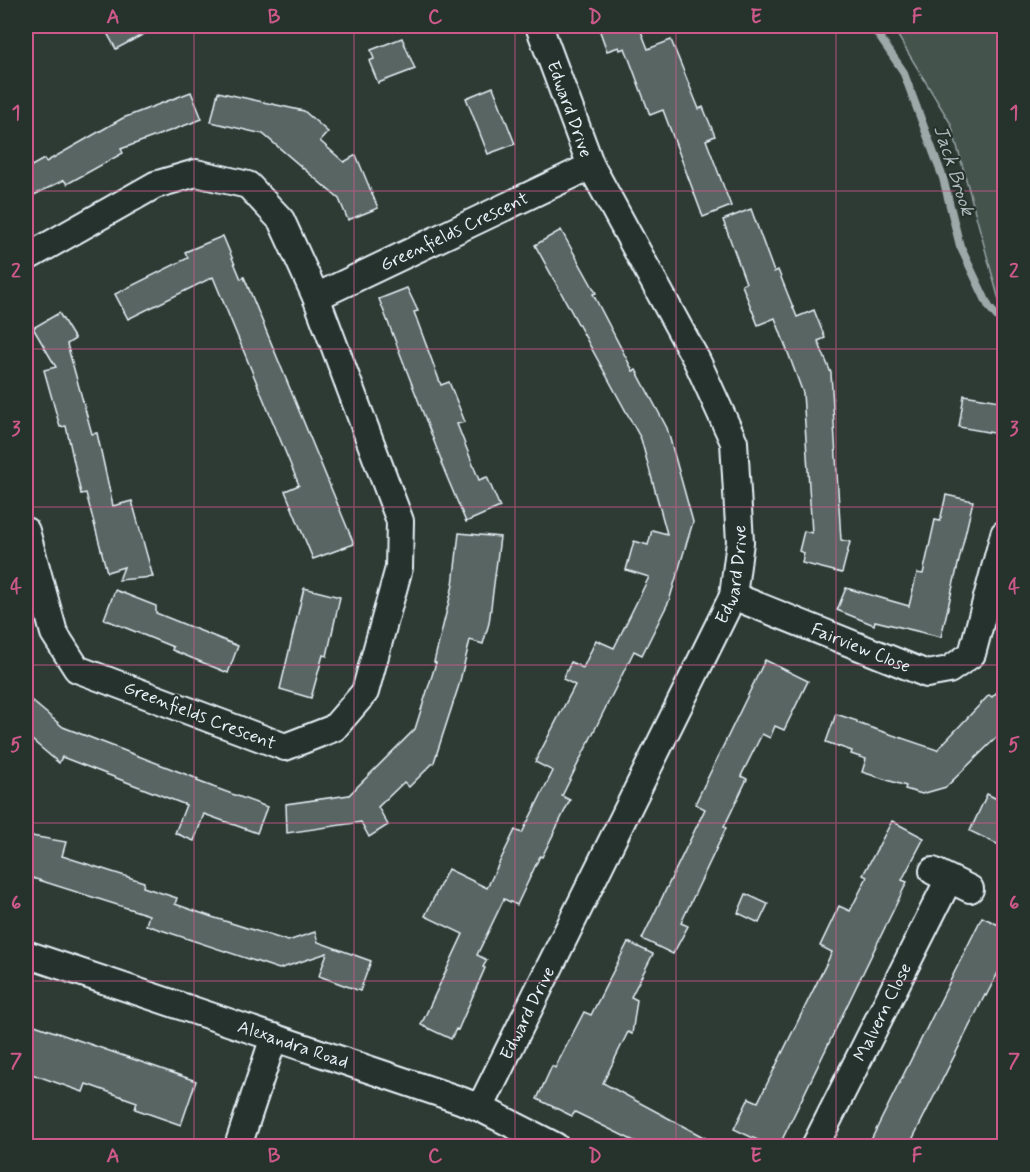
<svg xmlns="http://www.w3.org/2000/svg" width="1030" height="1172" viewBox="0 0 1030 1172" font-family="Mynerve,sans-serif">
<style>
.green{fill:#45524e;stroke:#96a2a3;stroke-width:1.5}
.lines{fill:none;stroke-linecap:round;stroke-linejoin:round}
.stream{stroke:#9da8a9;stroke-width:8}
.building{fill:#596563;stroke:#e8f1f8;stroke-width:1.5}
.minor-casing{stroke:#e8f1f8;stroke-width:30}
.minor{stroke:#26332d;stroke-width:26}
.grid{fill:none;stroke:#cd598a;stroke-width:1.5;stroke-opacity:0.55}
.labels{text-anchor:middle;stroke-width:4.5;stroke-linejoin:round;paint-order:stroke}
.street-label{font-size:18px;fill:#e8f1f8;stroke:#26332d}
.water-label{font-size:20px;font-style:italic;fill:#b0babd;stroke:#26332d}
.neatline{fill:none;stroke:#cd598a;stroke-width:2}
.grid-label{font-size:20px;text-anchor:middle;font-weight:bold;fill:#cd598a}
</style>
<rect width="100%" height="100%" fill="#2e3b35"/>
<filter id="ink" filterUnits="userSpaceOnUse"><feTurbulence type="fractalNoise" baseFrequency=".0167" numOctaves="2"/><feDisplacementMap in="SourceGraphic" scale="12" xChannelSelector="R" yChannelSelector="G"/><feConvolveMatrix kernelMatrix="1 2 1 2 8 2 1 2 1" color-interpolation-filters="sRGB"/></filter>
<g filter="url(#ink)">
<polygon class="green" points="892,26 1004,26 1004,313 1002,311 951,124"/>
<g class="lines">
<polyline class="stream" points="872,26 903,71 943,178 960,246 989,307 1004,325"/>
</g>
<g class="building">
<polygon points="117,26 159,26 116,49 106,31"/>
<polygon points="598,26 639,26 648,49 671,40 699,109 703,107 715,136 706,140 731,206 703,217 663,110 650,115 625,48 620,50 619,47 607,51"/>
<polygon points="402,38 415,69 378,83 369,61 374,59 371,50"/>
<polygon points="493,87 515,144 488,154 466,98"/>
<polygon points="191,92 202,119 121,149 123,153 67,184 64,180 26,199 26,169 44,159 46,162 123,118"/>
<polygon points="218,92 304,111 328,132 320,141 344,162 356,155 378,208 348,220 339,199 263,134 211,122"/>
<polygon points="751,209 774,272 778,270 797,317 814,310 825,338 818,341 831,373 841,540 850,542 842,573 802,563 804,553 799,551 804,531 812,533 803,393 775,318 758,325 742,285 746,283 723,220"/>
<polygon points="561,230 596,293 593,294 633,371 636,370 667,428 693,522 669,601 642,655 634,651 603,713 562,796 570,800 542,857 540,856 517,905 504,899 477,955 487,960 483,967 485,968 458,1030 456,1029 451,1039 421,1025 463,934 425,916 448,869 487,888 515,830 522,833 553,771 535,762 575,685 563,679 571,662 583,668 596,640 614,648 649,577 626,570 634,541 648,545 652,530 667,534 641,439 535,245"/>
<polygon points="223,236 241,279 244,277 354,544 313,559 285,491 299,485 213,277 128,319 115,294 188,258 185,252"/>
<polygon points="407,288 418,311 414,312 441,385 449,382 465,422 457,424 479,480 487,477 500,507 466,522 441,463 442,462 379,299"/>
<polygon points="59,313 75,339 67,344 92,434 97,433 113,506 132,501 153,577 119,580 124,567 107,572 86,493 81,494 66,426 60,427 44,370 56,367 33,328"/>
<polygon points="964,395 1005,402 1005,435 959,427"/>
<polygon points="946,495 973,501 941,637 875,621 874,625 837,610 846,588 909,606 917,573 923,574 935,520 940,521"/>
<polygon points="459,533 500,537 489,623 483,644 470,640 459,685 434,762 409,787 404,782 378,807 388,825 369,837 361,822 287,833 286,804 349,795 415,729 436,663 434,662 453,585"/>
<polygon points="304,588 340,597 327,656 323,655 311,698 280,689"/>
<polygon points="115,590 156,606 156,613 238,646 228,673 172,650 173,647 104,619"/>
<polygon points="765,660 808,681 784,730 775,726 770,738 762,734 741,776 747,779 724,827 726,828 681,923 688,926 673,954 642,939 705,809 695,804"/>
<polygon points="1005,684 1005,729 946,787 922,794 905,789 906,786 862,772 866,759 851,754 852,751 826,742 836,714 857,721 857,723 937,750 989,695 992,697"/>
<polygon points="26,696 63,727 198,779 197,781 267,807 257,833 204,814 194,841 175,833 186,805 62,757 59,763 26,735"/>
<polygon points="987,794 1005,803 1005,848 970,831"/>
<polygon points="892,821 924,838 902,880 907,882 779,1146 770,1146 734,1129 749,1098 758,1102 832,952 820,946 839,906 850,911 867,877 863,875"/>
<polygon points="26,835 66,842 62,856 144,882 143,887 177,898 175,904 212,917 288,941 315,932 318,942 371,961 360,991 319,976 327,953 279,969 146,925 149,915 26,876"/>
<polygon points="746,894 768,904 759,923 738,913"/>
<polygon points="982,917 1005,928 1005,959 986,996 985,995 909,1146 868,1146"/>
<polygon points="628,942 653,954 631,997 637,1000 632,1034 628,1032 603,1083 720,1146 644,1146 575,1112 572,1116 537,1099 552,1066 555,1068 584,1012 591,1015"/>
<polygon points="26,1022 196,1081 181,1125 135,1109 137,1102 86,1084 83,1092 26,1072"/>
</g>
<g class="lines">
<g class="minor-casing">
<g id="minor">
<polyline points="26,258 155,185 196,173 248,185 281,220 316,297 400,521 399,568 365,692 334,728 285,747 77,669 54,633 26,531"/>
<path id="s1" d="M316,297L591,166"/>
<path id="s2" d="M733,596L927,674L949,670L972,654L1004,534"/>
<polyline points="933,871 970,889"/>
<path id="s3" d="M26,954L460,1100L480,1108L555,1146"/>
<path id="s4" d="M480,1108L733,596L740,542L734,442L697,361L591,166L539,26"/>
<polyline points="238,1146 274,1037"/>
<path id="s5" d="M815,1146L949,879"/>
</g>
</g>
<use href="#minor" class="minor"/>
</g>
</g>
<path class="grid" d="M194,26V1146M354,26V1146M515,26V1146M676,26V1146M836,26V1146M26,191H1004M26,349H1004M26,507H1004M26,665H1004M26,823H1004M26,981H1004"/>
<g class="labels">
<g class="street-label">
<text transform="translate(570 109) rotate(70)" y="6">Edward Drive</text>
<text dy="6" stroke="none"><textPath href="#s1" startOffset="153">Greenfields Crescent</textPath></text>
<text dy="6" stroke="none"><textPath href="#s4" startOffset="592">Edward Drive</textPath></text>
<text dy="6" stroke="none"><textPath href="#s2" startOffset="138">Fairview Close</textPath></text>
<text transform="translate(200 715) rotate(21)" y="6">Greenfields Crescent</text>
<text dy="6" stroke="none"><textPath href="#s4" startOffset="106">Edward Drive</textPath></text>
<text dy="6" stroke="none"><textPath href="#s5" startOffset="150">Malvern Close</textPath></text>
<text dy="6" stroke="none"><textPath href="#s3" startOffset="282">Alexandra Road</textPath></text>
</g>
<g class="water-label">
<text transform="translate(955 170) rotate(72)" y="7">Jack Brook</text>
</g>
</g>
<rect width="1030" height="1172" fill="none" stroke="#26332d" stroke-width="66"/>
<rect x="33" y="33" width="964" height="1106" class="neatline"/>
<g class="grid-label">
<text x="113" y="23">A</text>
<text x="274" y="23">B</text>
<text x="435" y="23">C</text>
<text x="595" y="23">D</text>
<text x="756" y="23">E</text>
<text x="917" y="23">F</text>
<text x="16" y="119">1</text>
<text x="1014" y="119">1</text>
<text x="16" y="277">2</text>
<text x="1014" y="277">2</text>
<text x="16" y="435">3</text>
<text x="1014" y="435">3</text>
<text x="16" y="593">4</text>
<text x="1014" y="593">4</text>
<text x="16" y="751">5</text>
<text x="1014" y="751">5</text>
<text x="16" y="909">6</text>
<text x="1014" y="909">6</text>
<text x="16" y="1067">7</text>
<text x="1014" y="1067">7</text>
<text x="113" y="1162">A</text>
<text x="274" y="1162">B</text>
<text x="435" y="1162">C</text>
<text x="595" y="1162">D</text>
<text x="756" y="1162">E</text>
<text x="917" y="1162">F</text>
</g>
</svg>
